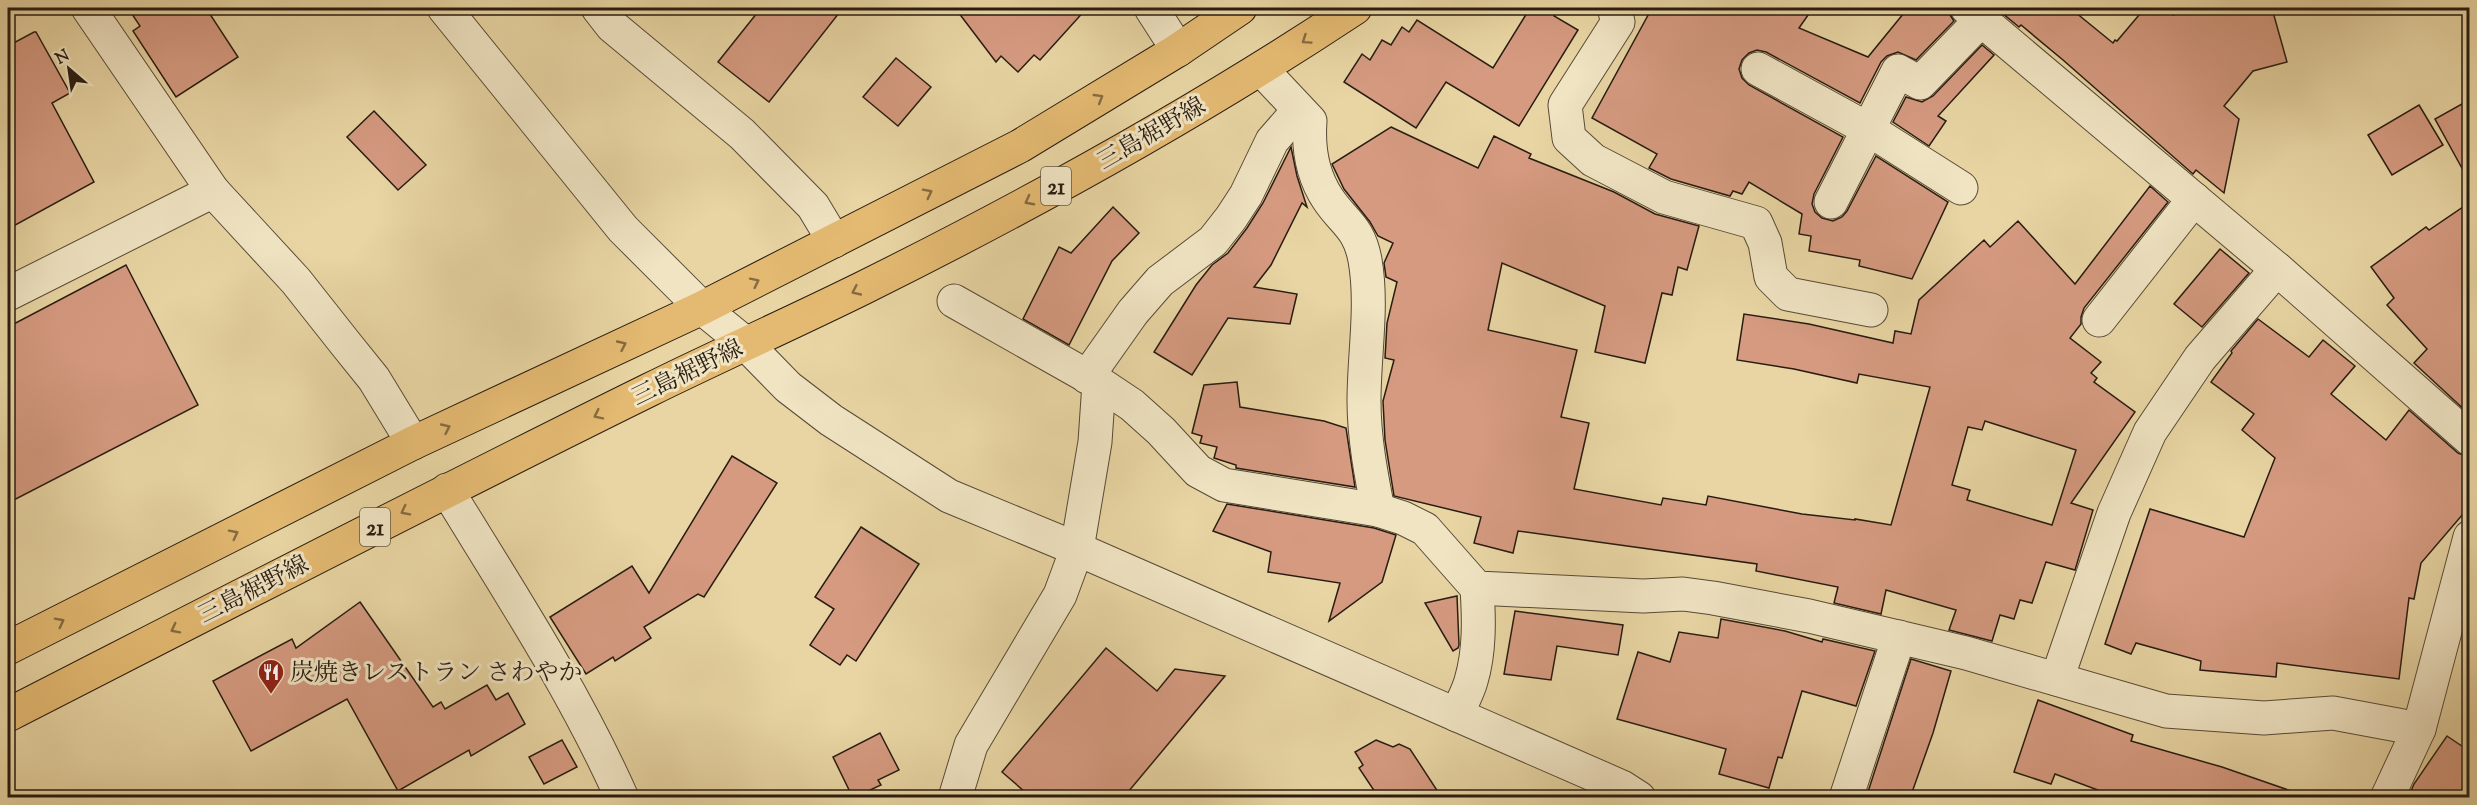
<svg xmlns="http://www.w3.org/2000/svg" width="2477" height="805" viewBox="0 0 2477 805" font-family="'Sorts Mill Goudy','Noto Serif JP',serif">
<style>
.building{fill:#d59a80;stroke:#281c11;stroke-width:1.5;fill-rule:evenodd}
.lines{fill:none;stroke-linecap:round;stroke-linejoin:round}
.minor-casing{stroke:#584a36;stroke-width:35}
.major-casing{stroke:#281c11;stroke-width:35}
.minor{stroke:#f0e4c3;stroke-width:33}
.major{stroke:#e4ba72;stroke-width:33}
.oneway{stroke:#866b42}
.labels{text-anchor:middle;stroke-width:6;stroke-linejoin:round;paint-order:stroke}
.shield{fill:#f0e4c3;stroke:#645846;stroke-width:1.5}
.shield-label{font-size:22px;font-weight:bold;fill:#281c11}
.street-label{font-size:24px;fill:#281c11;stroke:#f0e4c3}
.poi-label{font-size:24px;fill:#281c11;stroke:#f0e4c3;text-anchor:start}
</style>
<rect width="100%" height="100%" fill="#e8d5a3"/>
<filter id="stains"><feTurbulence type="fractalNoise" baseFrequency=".00333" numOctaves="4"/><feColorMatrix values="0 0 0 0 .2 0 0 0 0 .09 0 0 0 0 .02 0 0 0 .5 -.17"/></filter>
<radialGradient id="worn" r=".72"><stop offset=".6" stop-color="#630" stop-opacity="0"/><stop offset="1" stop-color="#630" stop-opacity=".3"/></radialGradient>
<g class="building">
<polygon points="128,8 206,8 238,57 176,97 133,31 140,26"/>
<polygon points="761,8 843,8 769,102 718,62"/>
<polygon points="955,8 1087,8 1040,60 1034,55 1018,72 1001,56 996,62"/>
<polygon points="1530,8 1557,8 1554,16 1578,30 1519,126 1446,82 1416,128 1344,82 1362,54 1370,60 1382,40 1391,45 1402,27 1409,32 1417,20 1493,68"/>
<polygon points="1652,8 1813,8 1799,28 1868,57 1908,8 1949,8 1950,15 1954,21 1916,60 1898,52 1887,56 1881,62 1860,103 1766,52 1757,50 1749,53 1742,60 1739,69 1742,78 1749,85 1843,137 1814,194 1812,204 1815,212 1822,218 1833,221 1842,217 1847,211 1876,156 1948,202 1912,279 1859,266 1860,260 1809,251 1811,236 1799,234 1802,214 1749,182 1742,194 1733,191 1730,196 1671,179 1649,168 1657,154 1592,118"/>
<polygon points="1996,8 2070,8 2113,43 2115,40 2117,41 2145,8 2163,8 2173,15 2199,8 2253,8 2273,12 2287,62 2253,71 2224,106 2239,119 2224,193 2196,170 2193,174 2063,60 2021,25 2019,27"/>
<polygon points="34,32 36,32 70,93 52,103 94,182 8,229 8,46"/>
<polygon points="1982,45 1994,55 1938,116 1946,121 1929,146 1893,122 1906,97 1922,102 1933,96"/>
<polygon points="896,58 931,87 898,126 863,97"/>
<polygon points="2469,100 2469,181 2435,119"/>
<polygon points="2419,105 2443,145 2392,175 2368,135"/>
<polygon points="374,111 426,165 398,190 347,137"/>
<path d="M1391,127L1478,168L1494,136L1531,154L1529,158L1614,192L1655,214L1699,226L1687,270L1678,267L1672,295L1662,293L1645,363L1595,352L1605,306L1502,263L1488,330L1577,350L1561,417L1589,423L1574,489L1661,505L1663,498L1706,505L1708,496L1802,514L1855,520V519L1891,525L1930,387L1859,374L1857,383L1794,369L1737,360L1744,314L1809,324L1893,343L1895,331L1911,334L1919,300L1984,240L1990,247L2018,221L2075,284L2150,186L2168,202L2084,308L2081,317V324L2070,338L2101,362L2091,373L2097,378L2094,382L2135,412L2071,503L2093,510L2075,570L2046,562L2032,603L2020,600L2014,619L2000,615L1992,641L1949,630L1956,610L1886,590L1881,614L1834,603L1838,587L1756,571L1757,564L1518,531L1513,553L1474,543L1481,517L1394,496L1385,440L1383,401L1394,360L1385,358L1387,323L1397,282L1386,277L1384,263L1393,243L1378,236L1370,222L1344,189L1332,164ZM1985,421L2076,450L2052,525L1967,500L1970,490L1952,485L1968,427L1982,430Z"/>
<polygon points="1291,147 1297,176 1307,207 1302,203 1271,265 1254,287 1297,294 1290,324 1228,318 1192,375 1154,352 1196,285 1212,265 1228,253 1247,228 1263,203"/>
<polygon points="2469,203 2469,414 2414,363 2427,349 2387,305 2394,298 2371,267 2426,227 2429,230"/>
<polygon points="1113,207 1139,233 1112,261 1069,345 1023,319 1059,247 1071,253"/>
<polygon points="2220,249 2249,273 2202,327 2174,304"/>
<polygon points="126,265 198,405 8,503 8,327"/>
<polygon points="2258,319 2309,357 2323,340 2355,366 2331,394 2386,440 2409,410 2458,453 2469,457 2469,507 2421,563 2414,599 2409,598 2399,679 2277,663 2276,677 2200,670 2201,661 2136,643 2131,654 2105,644 2150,509 2244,537 2275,458 2242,430 2254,414 2211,382 2232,353 2231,351"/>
<polygon points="1237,382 1240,407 1324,421 1346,428 1355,487 1236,468 1236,465 1214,458 1217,447 1200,443 1202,436 1192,433 1204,385"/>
<polygon points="732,456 777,483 704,597 698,594 644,627 651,638 615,661 613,657 586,674 550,617 632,566 649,593"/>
<polygon points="1227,504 1374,528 1396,535 1382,582 1329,621 1340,583 1268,572 1271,552 1213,531"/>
<polygon points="861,527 919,564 856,661 847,655 840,665 810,645 834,609 815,597"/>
<polygon points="1457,596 1459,645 1458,648 1453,651 1425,603"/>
<polygon points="360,602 433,707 441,702 445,709 487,685 496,700 508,693 525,724 471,756 469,750 398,791 347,699 251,751 213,681 292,639 296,648"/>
<polygon points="1515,611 1623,625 1618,655 1557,646 1551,680 1504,674"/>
<polygon points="1721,619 1785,631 1822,642 1823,639 1875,651 1856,706 1802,691 1782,758 1778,757 1769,788 1719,774 1726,749 1617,719 1638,652 1670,662 1679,632 1718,638"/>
<polygon points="1106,648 1157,691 1175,669 1225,676 1123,798 1032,798 1002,772"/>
<polygon points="1911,659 1951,671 1933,733 1910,798 1866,798"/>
<polygon points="2038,700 2133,735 2131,741 2222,767 2297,793 2296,798 2119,798 2055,774 2051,784 2014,772"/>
<polygon points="880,733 899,770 878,780 881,785 853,798 833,757"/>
<polygon points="2447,736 2469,751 2469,798 2408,798 2414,784"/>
<polygon points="562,740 577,767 544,784 529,757"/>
<polygon points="1376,740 1393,747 1399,744 1410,749 1442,798 1379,798 1359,768 1363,765 1355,752"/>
</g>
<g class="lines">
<g class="minor-casing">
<g id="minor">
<polyline points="88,8 213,191 296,281 345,343 374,379 413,443"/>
<polyline points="444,8 623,229 702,308 745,343 788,387 831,420 949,496 1077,549 1622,787 1639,798"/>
<polyline points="598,8 612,26 742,134 813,206 834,241"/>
<polyline points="1151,8 1178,50"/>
<polyline points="1614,8 1618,22 1565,105 1569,138 1593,160 1664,197 1756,223 1765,243 1771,277 1788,294 1871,310"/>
<polyline points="1967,8 2277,269 2470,439"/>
<polyline points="1758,69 1868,129 1961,188"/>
<path d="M1262,70L1310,121C1308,148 1312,175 1328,199C1344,223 1359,227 1365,260C1373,306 1364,354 1364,401C1364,438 1371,474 1378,510"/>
<polyline points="1831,202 1898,71 1920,83 1981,20"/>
<polyline points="8,294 213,191"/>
<polyline points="954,301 1099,383 1095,442 1077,549 1060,595 971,745 955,798"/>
<polyline points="2099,320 2194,199"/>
<polyline points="1087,377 1133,312 1160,281 1213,241 1231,218 1246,195 1272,141 1299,110"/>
<polyline points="1099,383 1132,405 1161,431 1198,471 1224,485 1378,510 1403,518 1425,529 1477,588 1643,596 1683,594 1713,598 1809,616 1966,653 2166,711 2264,718 2333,713 2419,729"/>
<path d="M447,490C508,590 574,690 622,798"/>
<polyline points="2057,679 2114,513 2150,432 2200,358 2277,269"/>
<path d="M1457,715C1461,704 1468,692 1471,681C1480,651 1479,618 1477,588"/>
<polyline points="1846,798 1899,637"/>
<polyline points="2387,798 2419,729 2470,537"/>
</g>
</g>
<g class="major-casing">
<g id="major">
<polyline points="8,648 413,443 702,308 1020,146 1178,50 1240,8"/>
<path d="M8,715C221,606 434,496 649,390C720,355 792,323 863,288C1032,204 1198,112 1355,8"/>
</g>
</g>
<use href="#minor" class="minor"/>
<use href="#major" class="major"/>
</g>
<defs><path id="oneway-chevron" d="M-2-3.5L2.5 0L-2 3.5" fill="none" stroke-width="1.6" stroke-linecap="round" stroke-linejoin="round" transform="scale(1.5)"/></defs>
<g class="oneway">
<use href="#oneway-chevron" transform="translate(1306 40) rotate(146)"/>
<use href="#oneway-chevron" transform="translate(1099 98) rotate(-31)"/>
<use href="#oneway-chevron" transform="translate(928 193) rotate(-27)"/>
<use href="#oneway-chevron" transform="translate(1029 201) rotate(152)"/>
<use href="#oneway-chevron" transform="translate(755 282) rotate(-26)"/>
<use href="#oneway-chevron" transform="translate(856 291) rotate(155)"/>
<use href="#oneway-chevron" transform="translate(622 345) rotate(-25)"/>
<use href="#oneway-chevron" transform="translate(598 415) rotate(154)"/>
<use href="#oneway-chevron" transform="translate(446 428) rotate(-25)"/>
<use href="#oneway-chevron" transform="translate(405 511) rotate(153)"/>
<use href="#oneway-chevron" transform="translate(234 534) rotate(-27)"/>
<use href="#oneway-chevron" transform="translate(60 622) rotate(-27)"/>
<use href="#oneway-chevron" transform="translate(175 629) rotate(153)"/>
</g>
<defs>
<g id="restaurant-pin" transform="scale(1.35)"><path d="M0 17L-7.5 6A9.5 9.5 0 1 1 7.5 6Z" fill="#8f2418" stroke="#f0e4c3"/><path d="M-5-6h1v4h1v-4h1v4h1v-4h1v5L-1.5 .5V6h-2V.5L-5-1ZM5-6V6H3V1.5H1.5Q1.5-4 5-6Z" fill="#fff"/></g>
</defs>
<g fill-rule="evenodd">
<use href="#restaurant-pin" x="271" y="672"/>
</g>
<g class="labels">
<g class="shield">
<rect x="1041" y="167" width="30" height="38" rx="4.5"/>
<rect x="360" y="508" width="30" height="38" rx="4.5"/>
</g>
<g class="shield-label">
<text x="1056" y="194">21</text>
<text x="375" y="535">21</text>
</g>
<g class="street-label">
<text transform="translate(1151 133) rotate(-30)" y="8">三島裾野線</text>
<text transform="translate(687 372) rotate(-26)" y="8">三島裾野線</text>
<text transform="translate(253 589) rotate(-27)" y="8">三島裾野線</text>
</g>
<g class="poi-label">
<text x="290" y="680">炭焼きレストラン さわやか</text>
</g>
</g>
<rect width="2477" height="805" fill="none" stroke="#e8d5a3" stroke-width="30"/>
<rect x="9" y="9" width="2459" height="787" fill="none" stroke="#281c11" stroke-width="3"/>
<rect x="15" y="15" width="2447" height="775" fill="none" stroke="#281c11" stroke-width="1.5"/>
<g transform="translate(69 69) rotate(331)" stroke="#f0e4c3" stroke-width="4.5" paint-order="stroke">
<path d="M0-4.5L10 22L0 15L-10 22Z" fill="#281c11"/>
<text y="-9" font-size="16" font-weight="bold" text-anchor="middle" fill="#281c11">N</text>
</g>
<rect width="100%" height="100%" filter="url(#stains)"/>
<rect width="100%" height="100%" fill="url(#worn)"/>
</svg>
